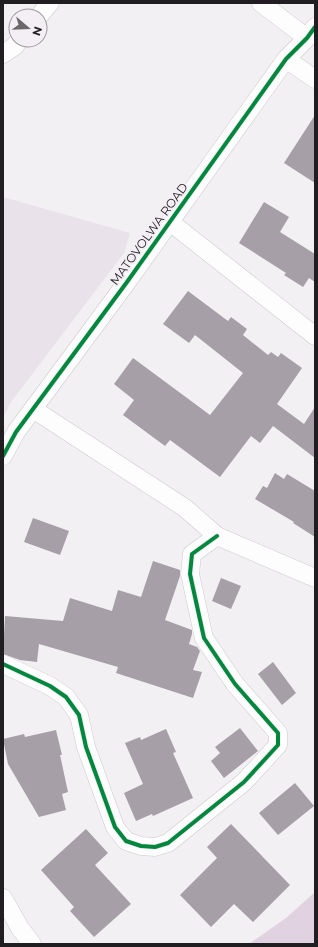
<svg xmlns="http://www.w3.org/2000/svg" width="318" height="947" viewBox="0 0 318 947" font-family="Montserrat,sans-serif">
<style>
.built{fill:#e9e2ea}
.green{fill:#e0d2e1}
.building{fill:#a69fa7}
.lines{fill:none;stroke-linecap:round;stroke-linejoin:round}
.street-casing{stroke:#cccacc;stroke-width:19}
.street{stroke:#fdfdfd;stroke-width:18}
.cycleway-casing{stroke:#f3eff4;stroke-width:6}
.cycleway{stroke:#00873e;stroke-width:4}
.labels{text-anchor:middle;stroke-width:4;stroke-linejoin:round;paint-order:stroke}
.street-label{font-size:12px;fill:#201e20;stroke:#f3eff4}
</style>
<rect width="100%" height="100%" fill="#f2f0f3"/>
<polygon class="built" points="3,197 130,233 124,253 11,402 3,418"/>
<polygon class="green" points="315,892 315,944 249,944 286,918"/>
<g class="building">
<polygon points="315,115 315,183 284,163"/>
<polygon points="264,202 289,217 280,232 315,254 315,282 309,278 303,287 284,275 286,273 239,243"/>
<polygon points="188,291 228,321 231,317 247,329 243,335 268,355 271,352 278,357 281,353 302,368 277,404 304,424 315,407 315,458 273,426 260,443 251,436 220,477 170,440 165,446 123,415 134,400 114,384 133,358 210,415 243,373 195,335 189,343 163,324"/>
<polygon points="275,473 284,479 287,474 315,491 315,537 293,523 294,522 255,499 263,486 267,488"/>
<polygon points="33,518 69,531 60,555 24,542"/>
<polygon points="153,561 180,570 180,576 165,620 192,630 192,634 189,644 197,647 200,651 193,670 202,672 193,698 116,673 118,667 39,644 37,662 20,660 3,654 5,616 63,621 70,598 112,611 118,590 141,597"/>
<polygon points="221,578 241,586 231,609 212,601"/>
<polygon points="273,662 296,693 282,705 258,674"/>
<polygon points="240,728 258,751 224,778 211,761 220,753 215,747"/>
<polygon points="166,729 176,752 173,753 193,798 153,816 152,814 136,821 124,793 143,784 125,743 140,737 141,740"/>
<polygon points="56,730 62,755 60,755 68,792 62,794 66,810 39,817 8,764 3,739 24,734 25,737"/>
<polygon points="295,783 314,806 278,835 259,813"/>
<polygon points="231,824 290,885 253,922 234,904 211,927 180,895 217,858 207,847"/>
<polygon points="86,829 108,853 95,865 131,904 94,937 70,911 74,907 41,870"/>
</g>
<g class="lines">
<g class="street-casing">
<g id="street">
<polyline points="261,3 307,38"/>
<polyline points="39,16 50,3"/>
<polyline points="3,54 15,46 19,40"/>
<polyline points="286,59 315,79"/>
<polyline points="170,222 315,336"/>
<polyline points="33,409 185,508 217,536 315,578"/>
<polyline points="3,456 16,432 127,282 286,59 307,38 315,27"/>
<polyline points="3,664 50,686 66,697 79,715 86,747 115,827 126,841 141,846 155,847 168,843 244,782 278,745 278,733 235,684 204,638 190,574 192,554 217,536"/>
<polyline points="3,898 20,928 32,944"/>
</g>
</g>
<use href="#street" class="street"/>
<g class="cycleway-casing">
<g id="cycleway">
<polyline points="3,456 16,432 127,282 286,59 307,38 315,27"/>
<polyline points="3,664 50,686 66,697 79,715 86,747 115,827 126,841 141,846 155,847 168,843 244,782 278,745 278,733 235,684 204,638 190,574 192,554 217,536"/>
</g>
</g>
<use href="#cycleway" class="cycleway"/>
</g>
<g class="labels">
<g class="street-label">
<text transform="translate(149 234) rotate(-54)" y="4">MATOVOLWA ROAD</text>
</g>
</g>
<rect width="318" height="947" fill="none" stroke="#201e20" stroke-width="8"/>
<g transform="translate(28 28) rotate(109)"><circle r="19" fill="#f3eff4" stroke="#9f9b9f"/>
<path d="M0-3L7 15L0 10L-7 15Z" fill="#6a686a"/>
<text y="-6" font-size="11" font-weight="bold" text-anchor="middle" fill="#201e20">N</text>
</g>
</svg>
